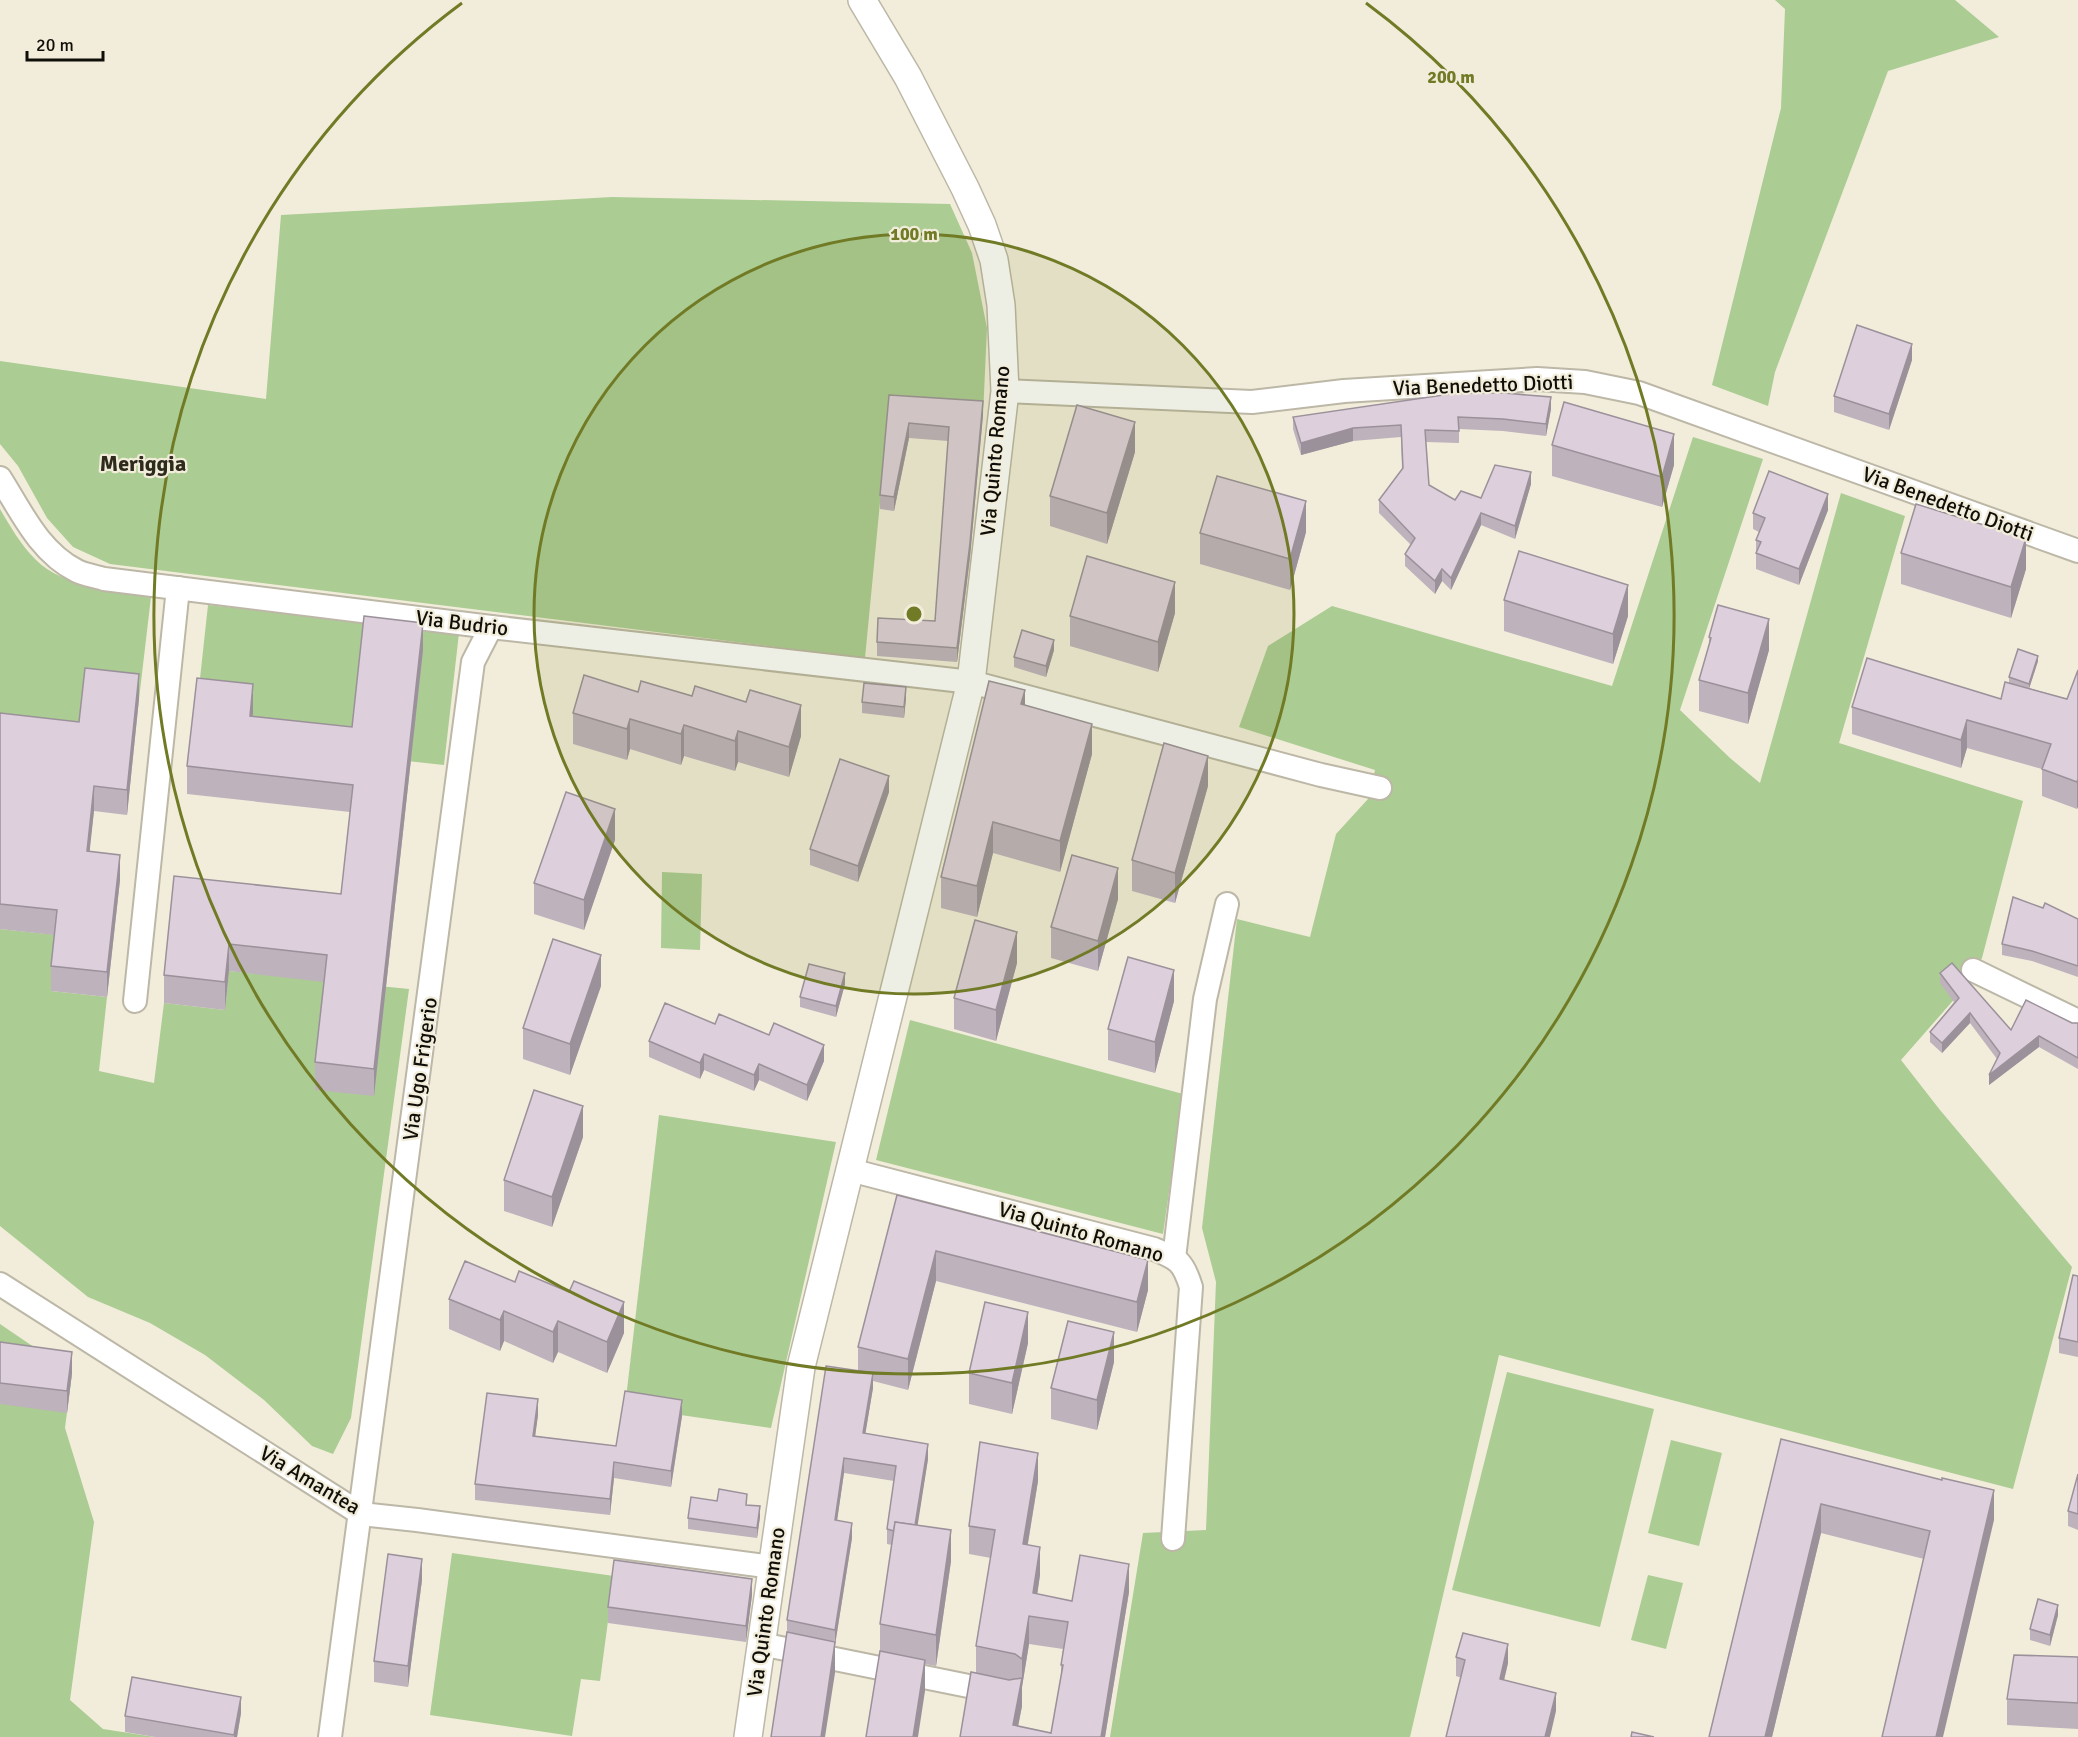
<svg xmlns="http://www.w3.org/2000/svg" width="2078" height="1737" viewBox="0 0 2078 1737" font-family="Signika,sans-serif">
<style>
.green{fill:#abcc93}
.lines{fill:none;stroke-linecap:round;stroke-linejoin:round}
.minor-casing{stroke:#bcb7a6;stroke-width:26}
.tertiary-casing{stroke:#bcb7a6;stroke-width:30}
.minor{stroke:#fff;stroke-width:22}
.tertiary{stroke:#fff;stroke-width:27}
.wall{fill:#beb2bd;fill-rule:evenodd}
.shaded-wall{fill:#9b919a}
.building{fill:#ddcfdc;stroke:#9b919a;stroke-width:1.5}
.ring{fill:none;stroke:#717a25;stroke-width:3}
.labels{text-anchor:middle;stroke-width:4.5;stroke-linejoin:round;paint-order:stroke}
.street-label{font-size:21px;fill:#100e08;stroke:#f2eddb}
.neighbourhood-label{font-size:22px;font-weight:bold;fill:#2e2a1c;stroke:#f2eddb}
.centre{fill:#717a25;stroke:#f2eddb;stroke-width:3}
.ring-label{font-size:18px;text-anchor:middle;font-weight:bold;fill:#717a25;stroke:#f2eddb;stroke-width:4.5;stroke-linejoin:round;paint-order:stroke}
</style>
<rect width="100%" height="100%" fill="#f2eddb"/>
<g class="green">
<polygon points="1775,0 1955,0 1999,37 1888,71 1775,372 1768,406 1712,385 1781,108 1785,9"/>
<polygon points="612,197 950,204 972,253 987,328 983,415 889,409 865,658 110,564 73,547 47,518 18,466 0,444 0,361 266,399 281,215"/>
<polygon points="1693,437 1763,459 1680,710 1730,758 1760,783 1841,493 1905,516 1839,743 2023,801 1982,958 1965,987 1901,1060 1940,1110 2072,1267 2013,1489 1499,1355 1410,1737 1110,1737 1143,1533 1206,1530 1216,1282 1202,1228 1237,919 1310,937 1336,834 1368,799 1375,770 1239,727 1268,646 1332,606 1612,686"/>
<path d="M0,509C10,526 21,545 35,559C64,588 113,590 151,597L139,699L79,747L0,739Z"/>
<polygon points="208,605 459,633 444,765 352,755 197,706"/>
<polygon points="662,872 702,874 700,950 661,948"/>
<polygon points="0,929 57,935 51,991 107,997 99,1071 154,1083 164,1003 225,1010 229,971 409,989 351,1418 333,1454 312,1446 264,1400 205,1355 150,1323 88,1297 0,1226"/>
<polygon points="910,1020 1183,1094 1163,1234 876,1160"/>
<polygon points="659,1115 836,1142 771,1428 625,1407"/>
<polygon points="0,1324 72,1373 65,1428 94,1522 70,1700 103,1729 155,1737 0,1737"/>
<polygon points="1507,1372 1654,1409 1600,1627 1452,1590"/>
<polygon points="1671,1440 1722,1453 1699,1546 1648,1533"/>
<polygon points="452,1553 614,1576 600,1681 581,1679 572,1736 430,1715"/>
<polygon points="1648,1575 1683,1583 1666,1649 1631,1640"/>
</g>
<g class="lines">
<g class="minor-casing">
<g id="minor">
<polyline points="1005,391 1252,402 1344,391 1537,379 1585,382 1639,393 2078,551"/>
<path d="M0,478C21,511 39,552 77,571C85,575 95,576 104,579L491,627L971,682L1321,775L1380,788"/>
<polyline points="1973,970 2078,1021"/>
<polyline points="135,1001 178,588"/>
<path d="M850,1170L1154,1249C1178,1259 1183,1261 1191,1287L1173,1539"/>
<polyline points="1174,1258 1205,999 1227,904"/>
<polyline points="0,1284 361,1514 417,1520 772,1567"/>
<polyline points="761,1644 998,1692"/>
<polyline points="330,1737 473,662 491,627"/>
</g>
</g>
<g class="tertiary-casing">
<polyline id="tertiary" points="748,1737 801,1367 971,682 1005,391 1001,305 994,260 982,225 965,188 908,77 862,0"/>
</g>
<use href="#minor" class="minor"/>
<use href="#tertiary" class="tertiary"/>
</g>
<g class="wall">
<polygon points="1912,360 1889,430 1834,412 1834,396"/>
<polygon points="889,395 983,415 970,557 957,662 877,656 877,642 935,621 948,441 909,438 894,511 880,509 880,495"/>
<polygon points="1551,409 1546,436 1503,431 1459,429 1459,443 1426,442 1429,485 1455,500 1481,498 1531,484 1515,539 1481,525 1451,590 1442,581 1435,594 1405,566 1405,554 1411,545 1379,513 1379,500 1402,469 1401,437 1353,441 1301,455 1293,429 1293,417"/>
<polygon points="1552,445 1674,465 1662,507 1552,476"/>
<polygon points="1135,452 1107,544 1050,526 1050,496"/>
<polygon points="1828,510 1799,585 1756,569 1756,540 1759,532 1753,529 1753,513"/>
<polygon points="1306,532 1290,590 1200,564 1200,533"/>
<polygon points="1901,553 2026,569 2011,618 1901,584"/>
<polygon points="1504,600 1628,616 1613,664 1504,631"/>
<polygon points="1175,613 1158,672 1070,646 1070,616"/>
<polygon points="1709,637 1769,650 1748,724 1699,711 1699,680 1709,646"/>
<polygon points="423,650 374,1096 315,1090 315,1062 324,982 229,971 225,1010 164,1003 164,975 174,876 341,894 350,812 187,794 187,766 253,712 253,716 352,727"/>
<polygon points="1054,650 1046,677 1014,667 1014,657"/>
<polygon points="2038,661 2029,688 2067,699 2078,670 2077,809 2042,796 2042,769 1967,748 1961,768 1852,734 1852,707 2001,699 2009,683 2009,677"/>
<polygon points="638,692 801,736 789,777 738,762 735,771 684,756 681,765 630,749 627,760 573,744 573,713"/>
<polygon points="906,698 904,718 862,713 862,702"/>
<polygon points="139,699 127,815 94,811 89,851 120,880 107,997 51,991 51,966 54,935 0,929 0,713 79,722"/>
<polygon points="1025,705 1092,754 1060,872 993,853 977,917 941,908 941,877"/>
<polygon points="1208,786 1175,903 1132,891 1132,860"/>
<polygon points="889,792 858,882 810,865 810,849"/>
<polygon points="615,840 584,930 534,914 534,883"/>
<polygon points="1118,899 1098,971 1051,958 1051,927"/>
<polygon points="2043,908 2078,919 2078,977 2032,961 2002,955 2002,944"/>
<polygon points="1017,963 996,1041 954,1029 954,998"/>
<polygon points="1940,973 2011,1030 2078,1023 2078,1069 2039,1047 1989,1085 1997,1059 1970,1023 1942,1053 1930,1042 1930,1032 1954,1002 1940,983"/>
<polygon points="845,984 836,1017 800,1007 800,997"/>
<polygon points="601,986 570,1075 523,1059 523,1028"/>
<polygon points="1174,1001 1155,1073 1108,1060 1108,1029"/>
<polygon points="649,1041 824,1061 807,1101 759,1080 754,1091 704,1070 700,1079 649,1057"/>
<polygon points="583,1137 552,1227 504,1211 504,1180"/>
<polygon points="897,1195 1148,1290 1137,1332 936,1281 908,1390 873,1381 873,1388 865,1434 928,1459 917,1525 951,1561 936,1666 925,1664 925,1691 880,1651 880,1624 892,1545 887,1544 887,1529 894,1481 844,1473 837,1520 852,1538 835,1645 835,1673 787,1634 787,1620 858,1371 858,1347"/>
<polygon points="2078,1276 2078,1357 2059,1353 2059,1338"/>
<polygon points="449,1299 624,1333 607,1373 558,1352 553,1363 504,1341 500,1351 449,1329"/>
<polygon points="0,1342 72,1373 67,1413 0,1404"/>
<polygon points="1028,1343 1012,1414 969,1404 969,1373"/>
<polygon points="1114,1362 1097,1430 1051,1419 1051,1388"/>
<polygon points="538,1415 535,1436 616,1446 682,1416 671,1487 614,1478 610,1515 475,1500 475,1484"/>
<polygon points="1781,1439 1994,1520 1924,1559 1821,1533 1772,1737 1709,1737"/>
<polygon points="2078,1474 2078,1530 2068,1526 2068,1511"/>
<path d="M1038,1481L1028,1544L1040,1575L1037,1594L1072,1601L1129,1592L1105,1737H960L976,1673V1646L991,1558L969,1554V1526ZM1029,1644L1063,1649L1061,1665V1681L1051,1733L1018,1726L1022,1706V1686V1687Z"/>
<polygon points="747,1505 760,1517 757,1538 688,1529 688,1518"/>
<polygon points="422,1580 408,1687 374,1682 374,1661"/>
<polygon points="752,1595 746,1642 608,1623 608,1607"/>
<polygon points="2058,1615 2050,1646 2030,1640 2030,1629"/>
<polygon points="1456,1657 1508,1663 1504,1680 1556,1711 1456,1676"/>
<polygon points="2078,1657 2078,1729 2007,1725 2007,1699"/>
<polygon points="241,1713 237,1737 155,1737 125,1732 125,1716"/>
</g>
<g class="shaded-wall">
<polygon points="1912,344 1912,360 1889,430 1889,414"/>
<polygon points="1551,397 1551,409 1546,436 1546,424"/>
<polygon points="983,401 983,415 970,557 957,662 957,648"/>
<polygon points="1135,422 1135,452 1107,544 1107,513"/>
<polygon points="909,423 909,438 894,511 894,497"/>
<polygon points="1353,428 1353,441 1301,455 1301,443"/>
<polygon points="1674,434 1674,465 1662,507 1662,477"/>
<polygon points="1531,472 1531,484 1515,539 1515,526"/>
<polygon points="1828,494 1828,510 1799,585 1799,569"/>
<polygon points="1306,501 1306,532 1290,590 1290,559"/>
<polygon points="1481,513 1481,525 1451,590 1451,578"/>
<polygon points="2026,538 2026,569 2011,618 2011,587"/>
<polygon points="1442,569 1442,581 1435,594 1435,581"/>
<polygon points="1175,582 1175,613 1158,672 1158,642"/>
<polygon points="1628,585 1628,616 1613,664 1613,634"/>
<polygon points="1769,619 1769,650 1748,724 1748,693"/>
<polygon points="423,623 423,650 374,1096 374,1069"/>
<polygon points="1054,640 1054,650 1046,677 1046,666"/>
<polygon points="2038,656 2038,661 2029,689 2029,684"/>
<polygon points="139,674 139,699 127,815 127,790"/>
<polygon points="253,684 253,712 250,743 250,716"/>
<polygon points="906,687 906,698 904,718 904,707"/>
<polygon points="1025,690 1025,721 1021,704"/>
<polygon points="801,705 801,736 789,777 789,747"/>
<polygon points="630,719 630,749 627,760 627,729"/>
<polygon points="1967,720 1967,748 1961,768 1961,740"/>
<polygon points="1092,724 1092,754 1060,872 1060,841"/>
<polygon points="684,725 684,756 681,765 681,734"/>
<polygon points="738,731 738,762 735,771 735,741"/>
<polygon points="1208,756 1208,786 1175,903 1175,873"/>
<polygon points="889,776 889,792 858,882 858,866"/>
<polygon points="2078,779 2078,807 2077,809 2077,782"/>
<polygon points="94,786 94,811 87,876 87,851"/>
<polygon points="615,809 615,840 584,930 584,900"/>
<polygon points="993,822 993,853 977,917 977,886"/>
<polygon points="120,855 120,880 107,997 107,972"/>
<polygon points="1118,868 1118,899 1098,971 1098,941"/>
<polygon points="1017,932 1017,963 996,1041 996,1010"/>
<polygon points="229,944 229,971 225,1010 225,982"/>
<polygon points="601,955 601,986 570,1075 570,1044"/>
<polygon points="1174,970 1174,1001 1155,1073 1155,1042"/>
<polygon points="845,973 845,984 836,1017 836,1006"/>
<polygon points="1970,1013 1970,1023 1942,1053 1942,1043"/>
<polygon points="2039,1036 2039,1047 1989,1085 1989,1075"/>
<polygon points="824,1045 824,1061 807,1101 807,1085"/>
<polygon points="704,1054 704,1070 700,1079 700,1063"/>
<polygon points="759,1064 759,1080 754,1091 754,1075"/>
<polygon points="583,1106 583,1137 552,1227 552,1197"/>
<polygon points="936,1251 936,1281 908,1390 908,1359"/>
<polygon points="1148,1260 1148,1290 1137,1332 1137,1302"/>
<polygon points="624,1302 624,1333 607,1373 607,1342"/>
<polygon points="504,1311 504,1341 500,1351 500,1320"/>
<polygon points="1028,1312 1028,1343 1012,1414 1012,1383"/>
<polygon points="558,1321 558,1352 553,1363 553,1332"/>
<polygon points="1114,1332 1114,1362 1097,1430 1097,1400"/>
<polygon points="72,1352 72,1373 67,1413 67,1391"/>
<polygon points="873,1373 873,1388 863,1448 863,1433"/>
<polygon points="538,1399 538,1415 533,1452 533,1436"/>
<polygon points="682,1400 682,1416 671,1487 671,1471"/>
<polygon points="928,1444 928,1459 914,1549 914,1534"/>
<polygon points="1038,1453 1038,1481 1023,1572 1023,1544"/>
<polygon points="844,1458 844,1473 835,1535 835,1520"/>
<polygon points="614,1462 614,1478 610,1515 610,1499"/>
<polygon points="1994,1490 1994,1520 1943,1737 1936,1737"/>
<polygon points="1821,1504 1821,1533 1772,1737 1765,1737"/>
<polygon points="760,1506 760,1517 757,1538 757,1528"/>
<polygon points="852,1523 852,1538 835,1645 835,1630"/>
<polygon points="951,1530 951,1561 936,1666 936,1635"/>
<polygon points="1040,1547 1040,1575 1034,1617 1033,1593"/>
<polygon points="422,1559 422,1580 408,1687 408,1666"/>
<polygon points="1129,1564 1129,1592 1105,1737 1101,1737"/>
<polygon points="752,1579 752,1595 746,1642 746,1626"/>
<polygon points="2058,1605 2058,1615 2050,1646 2050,1635"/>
<polygon points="1029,1616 1029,1644 1022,1687 1022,1659"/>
<polygon points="835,1642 835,1673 825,1737 821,1737"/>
<polygon points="1508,1644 1508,1663 1500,1697 1500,1679"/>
<polygon points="925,1660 925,1691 918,1737 913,1737"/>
<polygon points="1022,1678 1022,1706 1016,1737 1013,1725"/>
<polygon points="1556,1693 1556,1711 1550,1737 1545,1737"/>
<polygon points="241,1697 241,1713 237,1737 234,1737"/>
</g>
<g class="building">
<polygon points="1857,325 1912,344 1889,414 1834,396"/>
<polygon points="1457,393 1504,393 1551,397 1546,424 1503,419 1458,417 1459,431 1425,430 1429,485 1455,500 1461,491 1481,498 1495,465 1531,472 1515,526 1481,513 1451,578 1442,569 1435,581 1405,554 1415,538 1379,500 1403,468 1401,425 1353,428 1301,443 1293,417"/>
<polygon points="889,395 983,401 970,543 957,648 877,642 878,618 935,621 949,427 909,423 894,497 880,495"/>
<polygon points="1564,402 1674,434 1662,477 1552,445"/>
<polygon points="1077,405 1135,422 1107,513 1050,496"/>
<polygon points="1769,471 1828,494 1799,569 1756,553 1761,542 1756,540 1765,518 1753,513"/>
<polygon points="1217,476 1306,501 1290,559 1200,533"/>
<polygon points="1916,504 2026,538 2011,587 1901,553"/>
<polygon points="1519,551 1628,585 1613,634 1504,600"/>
<polygon points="1087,556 1175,582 1158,642 1070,616"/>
<polygon points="1718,605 1769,619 1748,693 1699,680 1711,638 1709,637"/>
<polygon points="364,616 423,623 374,1069 315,1062 327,955 229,944 225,982 164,975 174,876 341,894 353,785 187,766 197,678 253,684 250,716 352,727"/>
<polygon points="1022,630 1054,640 1046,666 1014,657"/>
<polygon points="2018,649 2038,656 2029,684 2009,677"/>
<polygon points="1867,658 2001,699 2005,682 2067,699 2078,670 2078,779 2077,782 2042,769 2051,744 1967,720 1961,740 1852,707"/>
<polygon points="85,668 139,674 127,790 94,786 87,851 120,855 107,972 51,966 57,910 0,904 0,713 79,722"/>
<polygon points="584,675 638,692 641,681 692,696 695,686 746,702 750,690 801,705 789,747 738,731 735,741 684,725 681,734 630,719 627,729 573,713"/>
<polygon points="989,681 1025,690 1021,704 1092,724 1060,841 993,822 977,886 941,877"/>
<polygon points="864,683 906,687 904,707 862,702"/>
<polygon points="1164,743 1208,756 1175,873 1132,860"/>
<polygon points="840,759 889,776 858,866 810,849"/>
<polygon points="566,792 615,809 584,900 534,883"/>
<polygon points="1072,855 1118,868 1098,941 1051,927"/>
<polygon points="2013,897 2043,908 2045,903 2078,919 2078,966 2032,951 2002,944"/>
<polygon points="975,920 1017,932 996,1010 954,998"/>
<polygon points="553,939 601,955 570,1044 523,1028"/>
<polygon points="1128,957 1174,970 1155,1042 1108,1029"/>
<polygon points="1952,963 2011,1030 2026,1000 2072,1023 2078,1023 2078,1058 2039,1036 1989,1075 2000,1053 1970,1013 1942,1043 1930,1032 1959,998 1940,973"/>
<polygon points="809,964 845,973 836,1006 800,997"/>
<polygon points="665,1003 715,1024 719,1014 769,1035 774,1023 824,1045 807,1085 759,1064 754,1075 704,1054 700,1063 649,1041"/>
<polygon points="534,1090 583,1106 552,1197 504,1180"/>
<polygon points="897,1195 1148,1260 1137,1302 936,1251 908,1359 858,1347"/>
<polygon points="465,1261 515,1282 519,1271 569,1292 574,1281 624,1302 607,1342 558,1321 553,1332 504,1311 500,1320 449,1299"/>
<polygon points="2073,1275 2078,1276 2078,1342 2059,1338"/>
<polygon points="985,1302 1028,1312 1012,1383 969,1373"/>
<polygon points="1068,1321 1114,1332 1097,1400 1051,1388"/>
<polygon points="0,1342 72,1352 67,1391 0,1383"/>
<polygon points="826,1366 873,1373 863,1433 928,1444 915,1525 895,1522 894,1531 887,1529 896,1466 844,1458 835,1520 852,1523 835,1630 787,1620"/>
<polygon points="625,1391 682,1400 671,1471 614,1462 610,1499 475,1484 487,1393 538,1399 533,1436 616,1446"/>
<polygon points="1781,1439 1942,1480 1942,1478 1994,1490 1936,1737 1882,1737 1930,1531 1821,1504 1765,1737 1709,1737"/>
<polygon points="980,1442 1038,1453 1023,1544 1040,1547 1033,1593 1072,1601 1080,1555 1129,1564 1101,1737 960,1737 971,1672 1009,1680 1022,1678 1013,1725 1051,1733 1063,1665 1061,1665 1068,1622 1029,1616 1022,1659 1015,1654 976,1646 995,1530 969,1526"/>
<polygon points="2078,1474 2078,1514 2068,1511"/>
<polygon points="719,1489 747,1494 746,1505 760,1506 757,1528 688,1518 691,1497 717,1501"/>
<polygon points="895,1522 951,1530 936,1635 880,1624"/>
<polygon points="388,1554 422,1559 408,1666 374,1661"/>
<polygon points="614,1560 752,1579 746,1626 608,1607"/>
<polygon points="2038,1599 2058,1605 2050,1635 2030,1629"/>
<polygon points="787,1632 835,1642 821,1737 771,1737"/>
<polygon points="1463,1633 1508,1644 1500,1679 1556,1693 1545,1737 1446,1737 1465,1660 1456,1657"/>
<polygon points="880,1651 925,1660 913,1737 866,1737"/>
<polygon points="2014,1655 2078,1657 2078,1703 2007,1699"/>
<polygon points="132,1677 241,1697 234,1735 125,1716"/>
<polygon points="1632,1732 1654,1737 1631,1737"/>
</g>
<circle cx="914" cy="614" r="380" fill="#717a25" fill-opacity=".12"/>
<g class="ring">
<circle cx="914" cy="614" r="380"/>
<path d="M1366 3A760 760 0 1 1 462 3"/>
</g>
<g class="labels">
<g class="street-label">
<text transform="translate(1483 385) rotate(-2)" y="7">Via Benedetto Diotti</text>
<text transform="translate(995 451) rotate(-85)" y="7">Via Quinto Romano</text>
<text transform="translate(1948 504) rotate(20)" y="7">Via Benedetto Diotti</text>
<text transform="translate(462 623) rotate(7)" y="7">Via Budrio</text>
<text transform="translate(420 1069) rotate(-82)" y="7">Via Ugo Frigerio</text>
<text transform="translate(1081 1232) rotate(16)" y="7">Via Quinto Romano</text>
<text transform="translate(310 1480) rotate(31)" y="7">Via Amantea</text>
<text transform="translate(766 1612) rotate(-82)" y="7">Via Quinto Romano</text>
</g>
<g class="neighbourhood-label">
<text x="143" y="471">Meriggia</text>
</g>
</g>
<circle cx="914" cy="614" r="9" class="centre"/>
<g class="ring-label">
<text x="1451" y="83">200 m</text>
<text x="914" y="240">100 m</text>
</g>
<path d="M27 51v9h76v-9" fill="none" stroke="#100e08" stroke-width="3"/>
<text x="36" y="51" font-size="18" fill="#100e08" stroke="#f2eddb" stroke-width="4.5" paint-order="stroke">20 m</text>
</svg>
